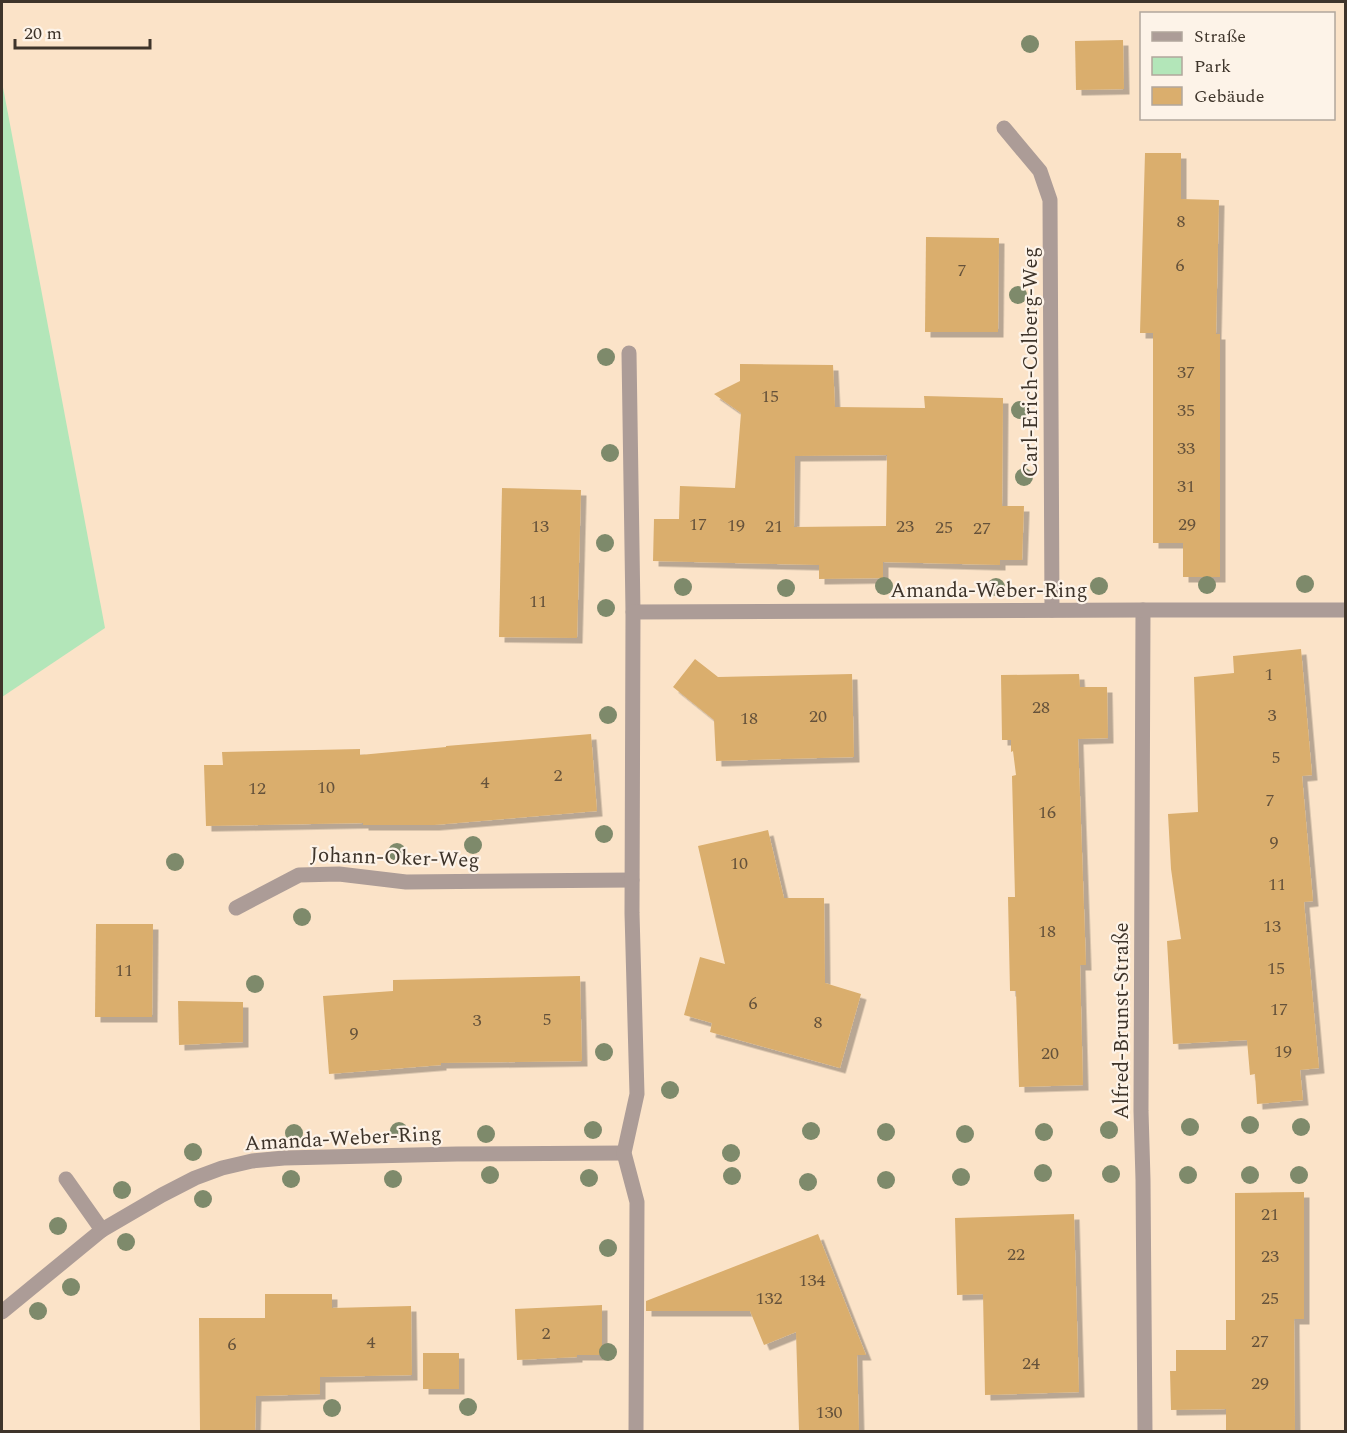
<svg xmlns="http://www.w3.org/2000/svg" width="1347" height="1433" viewBox="0 0 1347 1433" font-family="Spectral,serif">
<style>
.green{fill:#b3e6b9}
.building{fill:#daae6d;fill-rule:evenodd;filter:url(#shadow)}
.lines{fill:none;stroke-linecap:round;stroke-linejoin:round}
.minor{stroke:#ac9c97;stroke-width:15}
.tree{fill:#7e8a6b}
.labels{text-anchor:middle;stroke-width:4.5;stroke-linejoin:round;paint-order:stroke}
.number-label{font-size:18px;fill:#65523b}
.street-label{font-size:21px;fill:#3e342a;stroke:#fdf3e8}
</style>
<defs>
<filter id="shadow"><feDropShadow dx="5.5" dy="5.5" stdDeviation="0" flood-color="#0004"/></filter>
</defs>
<rect width="100%" height="100%" fill="#fbe3c8"/>
<polygon class="green" points="2,82 105,628 2,697"/>
<g class="building">
<polygon points="1123,40 1124,89 1076,90 1075,41"/>
<polygon points="1145,153 1181,153 1181,199 1219,200 1216,334 1220,334 1220,577 1183,577 1183,543 1153,543 1153,333 1140,333"/>
<polygon points="926,237 999,238 998,332 925,332"/>
<path d="M740,364L833,365L835,407L925,408L924,396L1003,398L1002,506H1024L1022,560H1000V565L883,562V578L819,579V565L653,561L654,519H679L680,486L735,488L741,413L714,394L740,381ZM887,455L886,526L794,527L795,456Z"/>
<polygon points="502,488 581,490 577,638 499,637"/>
<polygon points="1301,649 1312,775 1302,776 1313,901 1304,902 1319,1068 1300,1070 1303,1100 1257,1104 1255,1074 1250,1075 1247,1040 1173,1044 1167,941 1181,939 1171,869 1168,814 1198,812 1194,677 1234,673 1233,656"/>
<polygon points="695,659 718,677 852,674 854,757 716,761 714,720 673,687"/>
<polygon points="1079,674 1080,687 1107,687 1108,738 1078,739 1086,965 1080,965 1083,1085 1019,1087 1016,991 1010,991 1008,897 1015,897 1012,776 1016,775 1013,751 1011,752 1011,740 1002,740 1001,675"/>
<polygon points="591,734 597,811 434,825 363,825 363,823 206,826 204,765 223,765 222,752 360,749 360,755 446,747 446,746"/>
<polygon points="768,830 784,898 824,898 825,983 861,994 840,1068 710,1032 712,1023 684,1015 700,957 725,964 698,846"/>
<polygon points="96,924 153,924 152,1017 95,1017"/>
<polygon points="580,976 582,1061 441,1063 441,1065 329,1074 323,996 393,991 393,980"/>
<polygon points="178,1001 243,1002 243,1042 179,1045"/>
<polygon points="1304,1192 1304,1319 1294,1319 1295,1431 1226,1431 1226,1409 1171,1410 1170,1371 1176,1371 1176,1350 1226,1350 1226,1320 1235,1320 1235,1193"/>
<polygon points="1074,1214 1079,1392 985,1395 983,1294 957,1295 955,1218"/>
<polygon points="818,1234 866,1355 857,1355 859,1431 799,1431 796,1332 764,1345 750,1311 646,1311 646,1301"/>
<polygon points="265,1294 332,1294 332,1308 411,1306 412,1375 320,1377 320,1394 256,1396 255,1431 200,1431 199,1318 265,1318"/>
<polygon points="602,1305 602,1355 577,1355 577,1357 517,1360 515,1309"/>
<rect x="423" y="1353" width="36" height="36"/>
</g>
<g class="lines">
<g class="minor">
<polyline points="1004,128 1040,171 1050,200 1052,610"/>
<polyline points="629,353 633,612"/>
<polyline points="1143,610 1141,1111 1143,1180 1145,1432"/>
<polyline points="236,908 299,875 339,874 406,882 632,880"/>
<polyline points="66,1179 102,1230"/>
<polyline points="2,1312 102,1230 162,1195 195,1178 222,1168 252,1161 284,1158 457,1154 624,1153"/>
<polyline points="636,1432 637,1202 624,1153 637,1094 632,913 633,612 1143,610 1346,610"/>
</g>
</g>
<g class="tree">
<circle cx="1030" cy="44" r="9"/>
<circle cx="1018" cy="295" r="9"/>
<circle cx="606" cy="357" r="9"/>
<circle cx="1020" cy="410" r="9"/>
<circle cx="610" cy="453" r="9"/>
<circle cx="1024" cy="477" r="9"/>
<circle cx="605" cy="543" r="9"/>
<circle cx="1305" cy="584" r="9"/>
<circle cx="1207" cy="585" r="9"/>
<circle cx="884" cy="586" r="9"/>
<circle cx="1099" cy="586" r="9"/>
<circle cx="683" cy="587" r="9"/>
<circle cx="996" cy="587" r="9"/>
<circle cx="786" cy="588" r="9"/>
<circle cx="606" cy="608" r="9"/>
<circle cx="608" cy="715" r="9"/>
<circle cx="604" cy="834" r="9"/>
<circle cx="473" cy="845" r="9"/>
<circle cx="397" cy="852" r="9"/>
<circle cx="175" cy="862" r="9"/>
<circle cx="302" cy="917" r="9"/>
<circle cx="255" cy="984" r="9"/>
<circle cx="604" cy="1052" r="9"/>
<circle cx="670" cy="1090" r="9"/>
<circle cx="1250" cy="1125" r="9"/>
<circle cx="1190" cy="1127" r="9"/>
<circle cx="1301" cy="1127" r="9"/>
<circle cx="593" cy="1130" r="9"/>
<circle cx="1109" cy="1130" r="9"/>
<circle cx="399" cy="1131" r="9"/>
<circle cx="811" cy="1131" r="9"/>
<circle cx="886" cy="1132" r="9"/>
<circle cx="1044" cy="1132" r="9"/>
<circle cx="294" cy="1133" r="9"/>
<circle cx="486" cy="1134" r="9"/>
<circle cx="965" cy="1134" r="9"/>
<circle cx="193" cy="1152" r="9"/>
<circle cx="731" cy="1153" r="9"/>
<circle cx="1043" cy="1173" r="9"/>
<circle cx="1111" cy="1174" r="9"/>
<circle cx="490" cy="1175" r="9"/>
<circle cx="1188" cy="1175" r="9"/>
<circle cx="1250" cy="1175" r="9"/>
<circle cx="1299" cy="1175" r="9"/>
<circle cx="732" cy="1176" r="9"/>
<circle cx="961" cy="1177" r="9"/>
<circle cx="589" cy="1178" r="9"/>
<circle cx="291" cy="1179" r="9"/>
<circle cx="393" cy="1179" r="9"/>
<circle cx="886" cy="1180" r="9"/>
<circle cx="808" cy="1182" r="9"/>
<circle cx="122" cy="1190" r="9"/>
<circle cx="203" cy="1199" r="9"/>
<circle cx="58" cy="1226" r="9"/>
<circle cx="126" cy="1242" r="9"/>
<circle cx="608" cy="1248" r="9"/>
<circle cx="71" cy="1287" r="9"/>
<circle cx="38" cy="1311" r="9"/>
<circle cx="608" cy="1352" r="9"/>
<circle cx="468" cy="1407" r="9"/>
<circle cx="332" cy="1408" r="9"/>
</g>
<g class="labels">
<g class="number-label">
<text x="1181" y="227">8</text>
<text x="1180" y="271">6</text>
<text x="962" y="276">7</text>
<text x="1186" y="378">37</text>
<text x="770" y="402">15</text>
<text x="1186" y="416">35</text>
<text x="1186" y="454">33</text>
<text x="1186" y="492">31</text>
<text x="698" y="530">17</text>
<text x="1187" y="530">29</text>
<text x="736" y="531">19</text>
<text x="540" y="532">13</text>
<text x="774" y="532">21</text>
<text x="905" y="532">23</text>
<text x="944" y="533">25</text>
<text x="982" y="534">27</text>
<text x="538" y="607">11</text>
<text x="1269" y="680">1</text>
<text x="1041" y="713">28</text>
<text x="1272" y="721">3</text>
<text x="818" y="722">20</text>
<text x="749" y="724">18</text>
<text x="1276" y="763">5</text>
<text x="558" y="781">2</text>
<text x="485" y="788">4</text>
<text x="326" y="793">10</text>
<text x="257" y="794">12</text>
<text x="1270" y="806">7</text>
<text x="1047" y="818">16</text>
<text x="1274" y="848">9</text>
<text x="739" y="869">10</text>
<text x="1277" y="890">11</text>
<text x="1272" y="932">13</text>
<text x="1047" y="937">18</text>
<text x="1276" y="974">15</text>
<text x="124" y="976">11</text>
<text x="753" y="1009">6</text>
<text x="1279" y="1015">17</text>
<text x="547" y="1025">5</text>
<text x="477" y="1026">3</text>
<text x="818" y="1028">8</text>
<text x="354" y="1039">9</text>
<text x="1283" y="1057">19</text>
<text x="1050" y="1059">20</text>
<text x="1270" y="1220">21</text>
<text x="1016" y="1260">22</text>
<text x="1270" y="1262">23</text>
<text x="812" y="1286">134</text>
<text x="769" y="1304">132</text>
<text x="1270" y="1304">25</text>
<text x="546" y="1339">2</text>
<text x="1260" y="1347">27</text>
<text x="371" y="1348">4</text>
<text x="232" y="1350">6</text>
<text x="1031" y="1369">24</text>
<text x="1260" y="1389">29</text>
<text x="829" y="1418">130</text>
</g>
<g class="street-label">
<text transform="translate(1030 362) rotate(-90)" y="7">Carl-Erich-Colberg-Weg</text>
<text x="989" y="597">Amanda-Weber-Ring</text>
<text transform="translate(395 857) rotate(2)" y="7">Johann-Oker-Weg</text>
<text transform="translate(1121 1021) rotate(-90)" y="7">Alfred-Brunst-Straße</text>
<text transform="translate(343 1138) rotate(-3)" y="7">Amanda-Weber-Ring</text>
</g>
</g>
<rect width="1347" height="1433" fill="none" stroke="#3e342a" stroke-width="6"/>
<rect x="1140" y="12" width="195" height="108" fill="#fdf3e8" stroke="#b1a79c" stroke-width="1.5"/>
<rect x="1152" y="32" width="30" height="9" fill="#ac9c97" stroke="#b1a79c" stroke-width="1.5"/>
<text x="1194" y="42" font-size="18" fill="#3e342a">Straße</text>
<rect x="1152" y="57" width="30" height="18" fill="#b3e6b9" stroke="#b1a79c" stroke-width="1.5"/>
<text x="1194" y="72" font-size="18" fill="#3e342a">Park</text>
<rect x="1152" y="87" width="30" height="18" fill="#daae6d" stroke="#b1a79c" stroke-width="1.5"/>
<text x="1194" y="102" font-size="18" fill="#3e342a">Gebäude</text>
<path d="M15 39v9h135v-9" fill="none" stroke="#3e342a" stroke-width="3"/>
<text x="24" y="39" font-size="18" fill="#3e342a" stroke="#fdf3e8" stroke-width="4.5" paint-order="stroke">20 m</text>
</svg>
